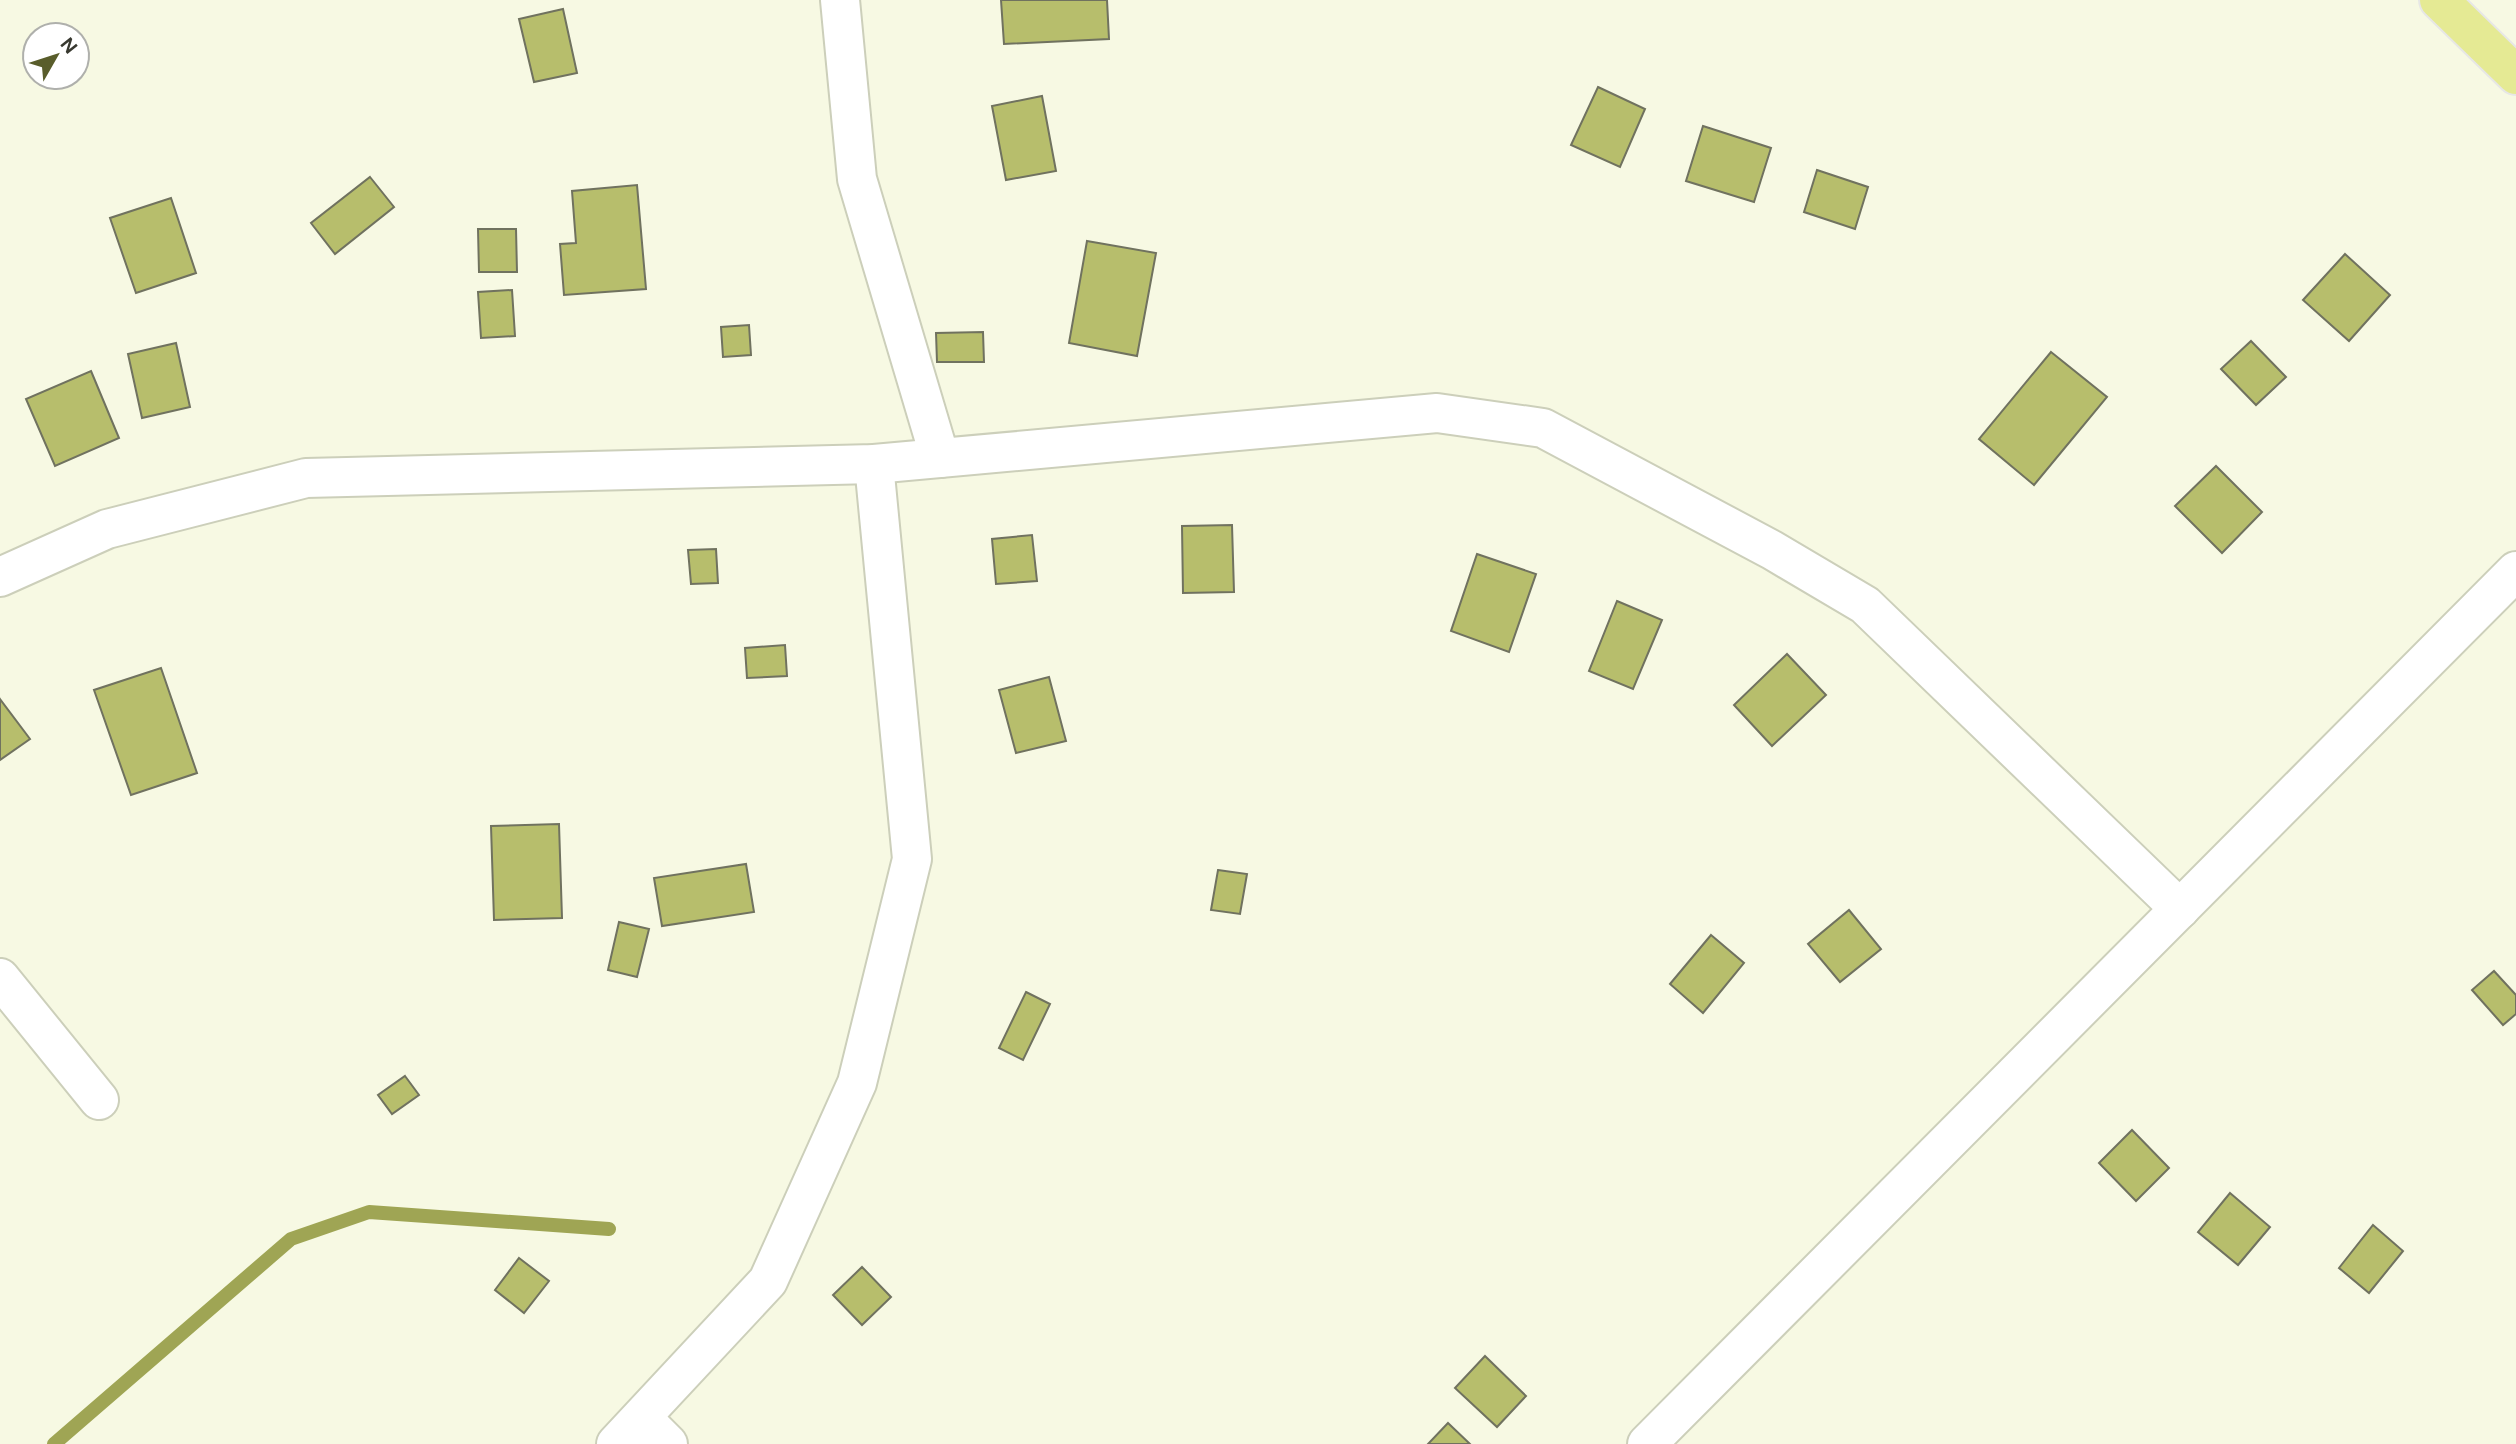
<svg xmlns="http://www.w3.org/2000/svg" width="2516" height="1444" viewBox="0 0 2516 1444" font-family="'DM Sans',sans-serif">
<style>
.lines{fill:none;stroke-linecap:round;stroke-linejoin:round}
.stream{stroke:#9fa554;stroke-width:14}
.building{fill:#b7be6c;stroke:#70725f;stroke-width:2}
.minor-casing{stroke:#cccfba;stroke-width:42}
.major-casing{stroke:#e7e7e6;stroke-width:42}
.minor{stroke:#fff;stroke-width:38}
.major{stroke:#e5ea94;stroke-width:38}
</style>
<rect width="100%" height="100%" fill="#f7f9e3"/>
<g class="lines">
<polyline class="stream" points="54,1444 291,1239 369,1212 609,1229"/>
</g>
<g class="building">
<polygon points="1001,0 1107,0 1109,39 1004,44"/>
<polygon points="563,9 577,73 534,82 519,19"/>
<polygon points="1598,87 1645,109 1620,167 1571,145"/>
<polygon points="1042,96 1056,171 1006,180 992,106"/>
<polygon points="1703,126 1771,148 1754,202 1686,181"/>
<polygon points="1817,170 1868,187 1855,229 1804,212"/>
<polygon points="370,177 394,207 335,254 311,223"/>
<polygon points="637,185 646,289 564,295 560,244 576,243 572,191"/>
<polygon points="171,198 196,273 136,293 110,218"/>
<polygon points="478,229 516,229 517,272 479,272"/>
<polygon points="1087,241 1156,253 1137,356 1069,343"/>
<polygon points="2345,254 2390,295 2349,341 2303,300"/>
<polygon points="512,290 515,336 481,338 478,292"/>
<polygon points="749,325 751,355 723,357 721,327"/>
<polygon points="983,332 984,362 937,362 936,333"/>
<polygon points="2251,341 2286,377 2256,405 2221,369"/>
<polygon points="176,343 190,407 142,418 128,354"/>
<polygon points="2051,352 2107,397 2034,485 1979,439"/>
<polygon points="91,371 119,438 55,466 26,399"/>
<polygon points="2216,466 2262,512 2222,553 2175,506"/>
<polygon points="1232,525 1234,592 1183,593 1182,526"/>
<polygon points="1032,535 1037,581 996,584 992,539"/>
<polygon points="716,549 718,583 691,584 688,550"/>
<polygon points="1477,554 1536,574 1509,652 1451,631"/>
<polygon points="1617,601 1662,620 1633,689 1589,671"/>
<polygon points="785,645 787,676 747,678 745,648"/>
<polygon points="1787,654 1826,695 1772,746 1734,705"/>
<polygon points="161,668 197,773 131,795 94,690"/>
<polygon points="1049,677 1066,741 1016,753 999,690"/>
<polygon points="0,699 30,739 0,760"/>
<polygon points="559,824 562,918 494,920 491,826"/>
<polygon points="746,864 754,912 662,926 654,878"/>
<polygon points="1218,870 1247,874 1240,914 1211,910"/>
<polygon points="1849,910 1881,949 1840,982 1808,944"/>
<polygon points="619,922 649,929 637,977 608,970"/>
<polygon points="1711,935 1744,963 1703,1013 1670,984"/>
<polygon points="2494,971 2516,995 2516,1014 2503,1025 2472,990"/>
<polygon points="1026,992 1050,1004 1023,1060 999,1048"/>
<polygon points="405,1076 419,1095 392,1114 378,1095"/>
<polygon points="2132,1130 2169,1168 2136,1201 2099,1163"/>
<polygon points="2230,1193 2270,1227 2238,1265 2198,1232"/>
<polygon points="2373,1225 2403,1251 2369,1293 2339,1268"/>
<polygon points="519,1258 549,1281 524,1313 495,1290"/>
<polygon points="862,1267 891,1297 862,1325 833,1295"/>
<polygon points="1485,1356 1526,1396 1497,1427 1455,1388"/>
<polygon points="1448,1423 1470,1444 1428,1444"/>
</g>
<g class="lines">
<g class="minor-casing">
<g id="minor">
<polyline points="840,0 857,179 940,458"/>
<polyline points="0,577 107,529 306,478 874,464 1437,413 1543,428 1772,550 1865,605 2180,909"/>
<polyline points="0,978 99,1100"/>
<polyline points="642,1418 668,1444"/>
<polyline points="616,1444 768,1281 857,1083 912,859 874,464"/>
<polyline points="1647,1444 2516,571"/>
</g>
</g>
<g class="major-casing">
<polyline id="major" points="2439,0 2516,75"/>
</g>
<use href="#minor" class="minor"/>
<use href="#major" class="major"/>
</g>
<g transform="translate(56 56) rotate(51)"><circle r="33" fill="#ffffff" stroke="#afb0ac" stroke-width="2"/>
<path d="M0-5L12 26L0 18L-12 26Z" fill="#595d2b"/>
<text y="-10" font-size="19" font-weight="bold" text-anchor="middle" fill="#383930">N</text>
</g>
</svg>
